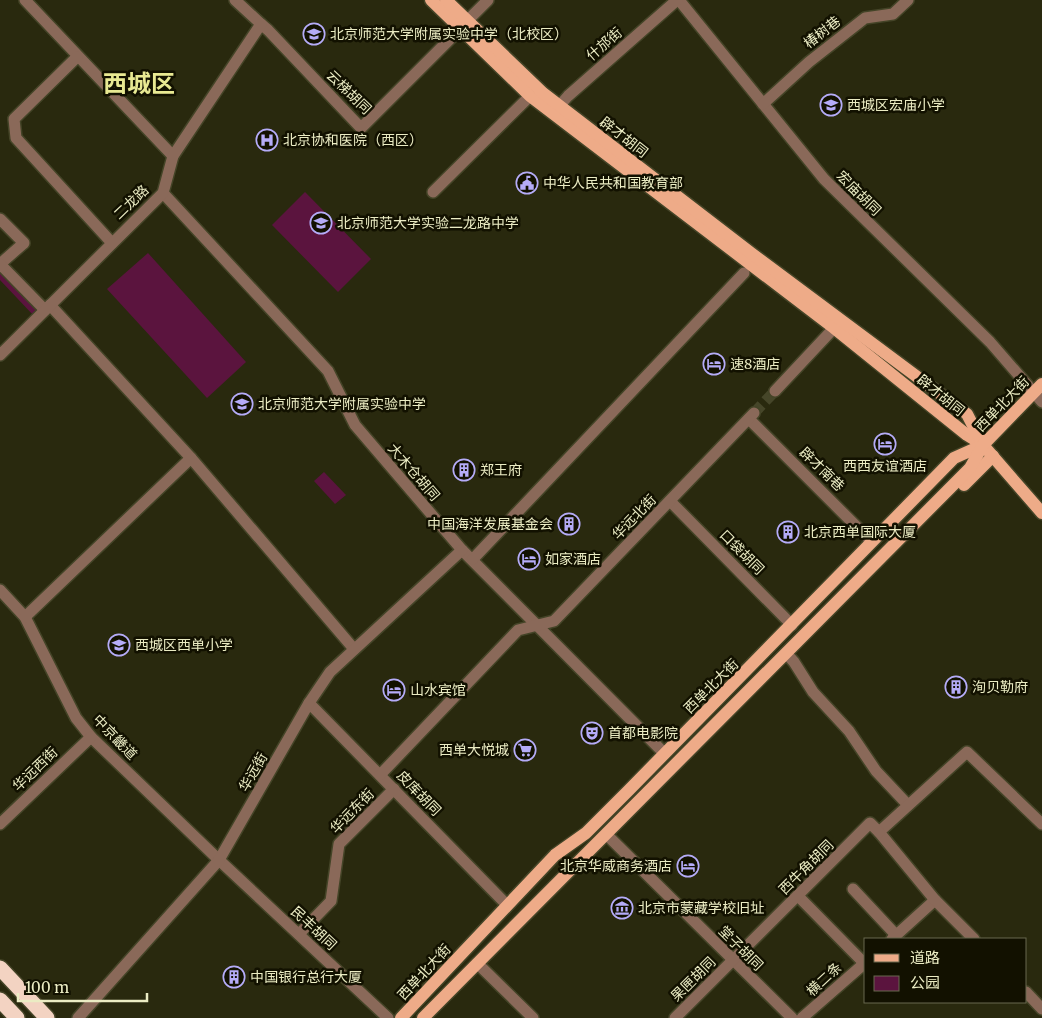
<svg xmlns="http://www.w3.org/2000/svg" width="1042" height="1018" viewBox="0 0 1042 1018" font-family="Merriweather,'Noto Sans SC',serif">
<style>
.green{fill:#5b143e}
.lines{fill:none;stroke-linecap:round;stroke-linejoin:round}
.minor-tunnel{stroke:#464629;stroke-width:11;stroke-dasharray:11 5.5;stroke-linecap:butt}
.minor-casing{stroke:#444427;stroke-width:14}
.major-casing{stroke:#444427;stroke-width:15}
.highway-casing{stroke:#444427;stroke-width:18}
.minor{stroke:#8a6959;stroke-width:11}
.major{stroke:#eeab88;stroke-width:12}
.highway{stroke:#f3d3c2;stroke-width:15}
.labels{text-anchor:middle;stroke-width:5;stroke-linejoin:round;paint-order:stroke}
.street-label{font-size:14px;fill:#ebecc3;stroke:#121100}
.poi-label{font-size:14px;fill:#ebecc3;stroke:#121100;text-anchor:start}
.town-label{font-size:24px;font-weight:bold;fill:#e8e992;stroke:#121100}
</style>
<rect width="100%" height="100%" fill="#29290e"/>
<g class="green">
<polygon points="305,192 371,259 338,292 272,225"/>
<polygon points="148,253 246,362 207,398 107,289"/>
<polygon points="0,269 40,311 34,316 0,280"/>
<polygon points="324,472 346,495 335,504 314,481"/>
</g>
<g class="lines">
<polyline class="minor-tunnel" points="754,413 775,391"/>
<g class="minor-casing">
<g id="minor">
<polyline points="25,0 173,156"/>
<polyline points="679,0 824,179 990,342 1042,402"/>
<polyline points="467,21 488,0"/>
<polyline points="261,24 268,30 361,128 460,29"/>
<polyline points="77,57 14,119 16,138 112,243"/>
<polyline points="763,104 809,62 865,18 893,14 908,0"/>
<polyline points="554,112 568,96 677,0"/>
<polyline points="433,192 530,96"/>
<polyline points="163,193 328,371 355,425 462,550 664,753"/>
<polyline points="0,219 24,243 0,264"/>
<polyline points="0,264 45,310"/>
<polyline points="50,305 191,458 354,649"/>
<polyline points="0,355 163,193 173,156 261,24 235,0"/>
<polyline points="775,391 834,328"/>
<polyline points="749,419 872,542"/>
<polyline points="670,501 792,625"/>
<polyline points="473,559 744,273"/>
<polyline points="0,590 25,617 76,718 91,737 219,860 388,1018"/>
<polyline points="25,617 191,458"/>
<polyline points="786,653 794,662 813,692 849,731 876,771 908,805"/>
<polyline points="309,703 507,905"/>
<polyline points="380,775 518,630 554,621 754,413"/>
<polyline points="0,824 91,737"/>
<polyline points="606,834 792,1018"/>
<polyline points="853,889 896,935"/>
<polyline points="799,897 864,963"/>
<polyline points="299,934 331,901 339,844 394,789"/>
<polyline points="892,939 935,900"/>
<polyline points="974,939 935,900 879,832 967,752 1042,824"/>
<polyline points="477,963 533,1018"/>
<polyline points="1026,992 1042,1009"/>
<polyline points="78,1018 219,860 309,703 330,672 462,550"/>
<polyline points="675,1018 870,823 879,832"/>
<polyline points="802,1018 866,962"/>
</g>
</g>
<g class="major-casing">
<g id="major">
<polyline points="431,0 530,96 834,328 967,435 983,445"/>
<polyline points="446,0 543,93 751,253 967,414 983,445 1042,513"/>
<polyline points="964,485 993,456"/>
<polyline points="401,1018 555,855 586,833 629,790 954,458 983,445"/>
<polyline points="423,1018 970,468 983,445 1042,384"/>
</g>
</g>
<g class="highway-casing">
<g id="highway">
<polyline points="0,968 47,1018"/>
<polyline points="0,1000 17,1018"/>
</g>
</g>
<use href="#minor" class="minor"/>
<use href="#major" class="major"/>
<use href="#highway" class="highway"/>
</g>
<defs>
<g id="school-ring" transform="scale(1.125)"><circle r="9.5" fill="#121100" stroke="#b5acf8" stroke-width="1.5"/><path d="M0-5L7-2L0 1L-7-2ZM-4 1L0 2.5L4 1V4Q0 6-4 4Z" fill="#b5acf8"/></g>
<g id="hospital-ring" transform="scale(1.125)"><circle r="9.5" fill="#121100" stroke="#b5acf8" stroke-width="1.5"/><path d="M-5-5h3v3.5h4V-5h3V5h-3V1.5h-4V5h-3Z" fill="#b5acf8"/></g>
<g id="civic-ring" transform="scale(1.125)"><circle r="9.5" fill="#121100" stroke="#b5acf8" stroke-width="1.5"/><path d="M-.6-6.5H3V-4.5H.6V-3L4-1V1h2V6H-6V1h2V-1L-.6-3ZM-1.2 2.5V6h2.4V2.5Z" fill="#b5acf8"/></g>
<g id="hotel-ring" transform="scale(1.125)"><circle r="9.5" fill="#121100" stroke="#b5acf8" stroke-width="1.5"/><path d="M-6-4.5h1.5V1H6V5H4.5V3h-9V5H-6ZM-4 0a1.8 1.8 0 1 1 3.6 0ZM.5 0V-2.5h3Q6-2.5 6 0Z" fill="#b5acf8"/></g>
<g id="building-ring" transform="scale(1.125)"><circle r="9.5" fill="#121100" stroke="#b5acf8" stroke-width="1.5"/><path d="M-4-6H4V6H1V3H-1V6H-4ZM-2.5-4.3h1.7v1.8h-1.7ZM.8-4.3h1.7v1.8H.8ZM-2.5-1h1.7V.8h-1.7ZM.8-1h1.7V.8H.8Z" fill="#b5acf8"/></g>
<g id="theatre-ring" transform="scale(1.125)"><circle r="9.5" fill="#121100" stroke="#b5acf8" stroke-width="1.5"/><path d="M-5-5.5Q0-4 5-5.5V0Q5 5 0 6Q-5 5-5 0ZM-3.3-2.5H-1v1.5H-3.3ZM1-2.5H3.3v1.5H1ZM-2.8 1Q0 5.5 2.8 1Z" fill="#b5acf8"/></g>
<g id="supermarket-ring" transform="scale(1.125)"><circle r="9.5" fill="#121100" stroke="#b5acf8" stroke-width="1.5"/><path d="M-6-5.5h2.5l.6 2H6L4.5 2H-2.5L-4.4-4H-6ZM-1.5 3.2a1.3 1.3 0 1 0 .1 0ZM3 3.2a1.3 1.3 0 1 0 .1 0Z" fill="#b5acf8"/></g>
<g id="museum-ring" transform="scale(1.125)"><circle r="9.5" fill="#121100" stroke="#b5acf8" stroke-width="1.5"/><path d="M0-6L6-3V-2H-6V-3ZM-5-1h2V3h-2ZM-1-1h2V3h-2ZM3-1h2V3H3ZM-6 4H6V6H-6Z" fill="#b5acf8"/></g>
</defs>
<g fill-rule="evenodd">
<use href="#school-ring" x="314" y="34"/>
<use href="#school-ring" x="831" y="105"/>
<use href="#hospital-ring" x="267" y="140"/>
<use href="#civic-ring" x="527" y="183"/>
<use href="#school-ring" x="321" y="223"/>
<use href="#hotel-ring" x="714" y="364"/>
<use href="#school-ring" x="242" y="404"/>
<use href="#hotel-ring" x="885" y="444"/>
<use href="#building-ring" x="464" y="470"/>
<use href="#building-ring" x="569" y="524"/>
<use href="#building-ring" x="788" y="532"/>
<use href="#hotel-ring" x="529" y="559"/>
<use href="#school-ring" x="119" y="645"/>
<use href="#building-ring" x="956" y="687"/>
<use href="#hotel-ring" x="394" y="690"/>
<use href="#theatre-ring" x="592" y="733"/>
<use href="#supermarket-ring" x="525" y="750"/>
<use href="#hotel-ring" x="688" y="866"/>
<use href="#museum-ring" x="622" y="908"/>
<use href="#building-ring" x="234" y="977"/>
</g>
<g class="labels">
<g class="street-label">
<text transform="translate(822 32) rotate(-38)" y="5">椿树巷</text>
<text transform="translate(604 44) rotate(-41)" y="5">什邡街</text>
<text transform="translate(349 92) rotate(44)" y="5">云梯胡同</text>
<text transform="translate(624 137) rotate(38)" y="5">辟才胡同</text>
<text transform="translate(859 193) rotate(45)" y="5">宏庙胡同</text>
<text transform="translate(131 202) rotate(-44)" y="5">二龙路</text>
<text transform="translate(941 395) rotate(39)" y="5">辟才胡同</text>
<text transform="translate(1002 404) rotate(-46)" y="5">西单北大街</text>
<text transform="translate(822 469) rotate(44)" y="5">辟才南巷</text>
<text transform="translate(414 472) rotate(49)" y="5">大木仓胡同</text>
<text transform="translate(634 517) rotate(-46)" y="5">华远北街</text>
<text transform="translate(742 552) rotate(45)" y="5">口袋胡同</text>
<text transform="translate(711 686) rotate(-45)" y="5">西单北大街</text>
<text transform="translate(115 737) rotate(46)" y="5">中京畿道</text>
<text transform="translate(35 769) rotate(-44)" y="5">华远西街</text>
<text transform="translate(253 772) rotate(-60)" y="5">华远街</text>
<text transform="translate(419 793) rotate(46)" y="5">皮库胡同</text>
<text transform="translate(352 811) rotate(-46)" y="5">华远东街</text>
<text transform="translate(806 867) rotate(-45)" y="5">西牛角胡同</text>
<text transform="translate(314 928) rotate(43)" y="5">民丰胡同</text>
<text transform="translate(741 948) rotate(45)" y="5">堂子胡同</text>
<text transform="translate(424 972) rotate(-47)" y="5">西单北大街</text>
<text transform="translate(693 979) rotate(-45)" y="5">果匣胡同</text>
<text transform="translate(824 979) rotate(-43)" y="5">横二条</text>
</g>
<g class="poi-label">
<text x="330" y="39">北京师范大学附属实验中学（北校区）</text>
<text x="847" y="110">西城区宏庙小学</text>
<text x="283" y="145">北京协和医院（西区）</text>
<text x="543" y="188">中华人民共和国教育部</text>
<text x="337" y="228">北京师范大学实验二龙路中学</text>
<text x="730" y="369">速8酒店</text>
<text x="258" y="409">北京师范大学附属实验中学</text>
<text x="885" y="471" text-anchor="middle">西西友谊酒店</text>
<text x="480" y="475">郑王府</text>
<text x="553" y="529" text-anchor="end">中国海洋发展基金会</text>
<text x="804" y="537">北京西单国际大厦</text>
<text x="545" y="564">如家酒店</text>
<text x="135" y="650">西城区西单小学</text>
<text x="972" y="692">洵贝勒府</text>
<text x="410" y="695">山水宾馆</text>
<text x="608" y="738">首都电影院</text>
<text x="509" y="755" text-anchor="end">西单大悦城</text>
<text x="672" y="871" text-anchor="end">北京华威商务酒店</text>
<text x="638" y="913">北京市蒙藏学校旧址</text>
<text x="250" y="982">中国银行总行大厦</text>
</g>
<g class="town-label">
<text x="139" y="92">西城区</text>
</g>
</g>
<rect x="864" y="938" width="162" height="65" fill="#121100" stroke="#69694e"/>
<rect x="874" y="954" width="25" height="8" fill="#eeab88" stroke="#69694e"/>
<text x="910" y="963" font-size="15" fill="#ebecc3">道路</text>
<rect x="874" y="976" width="25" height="15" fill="#5b143e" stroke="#69694e"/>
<text x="910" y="988" font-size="15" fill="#ebecc3">公园</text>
<path d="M18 993v8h129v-8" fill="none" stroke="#ebecc3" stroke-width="2.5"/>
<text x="25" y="993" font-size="15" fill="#ebecc3" stroke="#121100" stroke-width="4" paint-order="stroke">100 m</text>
</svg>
